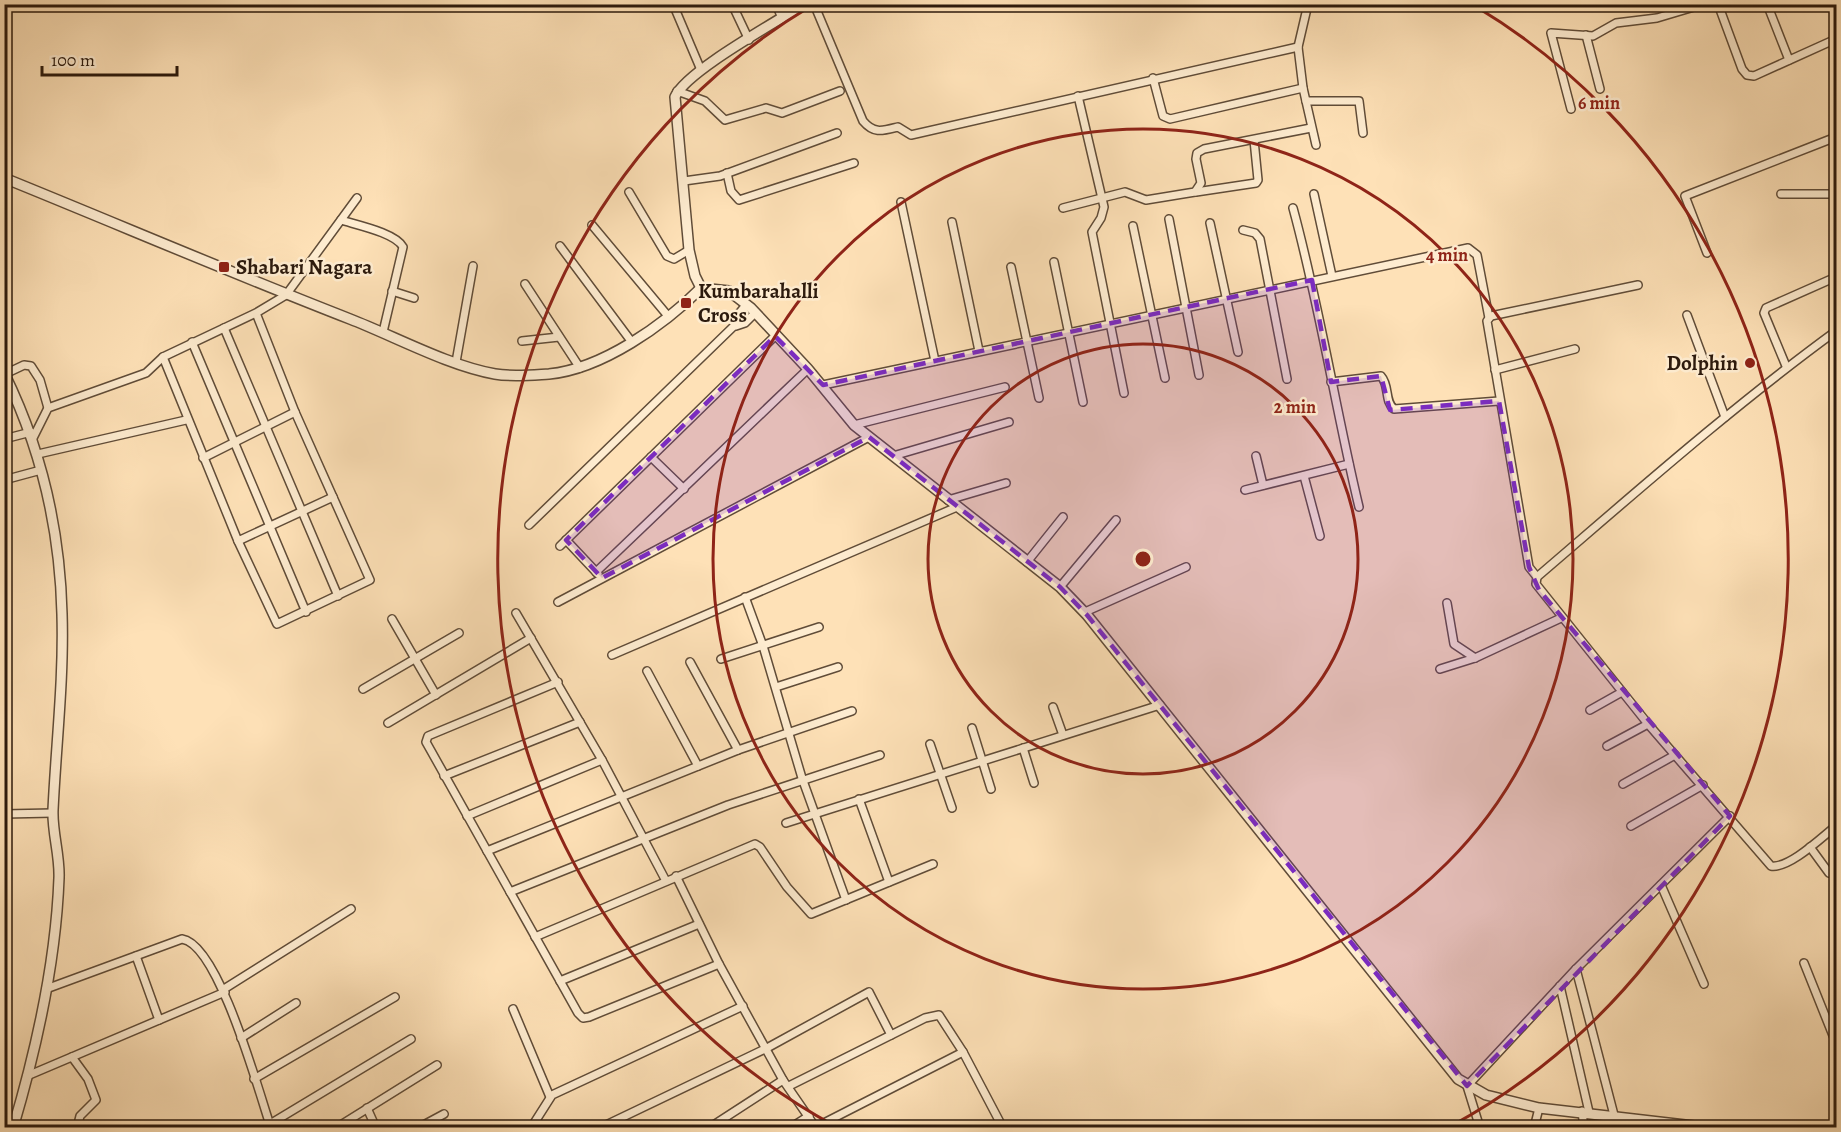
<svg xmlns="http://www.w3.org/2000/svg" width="1841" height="1132" viewBox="0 0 1841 1132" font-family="Alegreya,serif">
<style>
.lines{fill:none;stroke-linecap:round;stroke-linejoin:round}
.minor-casing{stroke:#604c38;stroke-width:10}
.tertiary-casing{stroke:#604c38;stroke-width:12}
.minor{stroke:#feecd0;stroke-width:7}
.tertiary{stroke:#feecd0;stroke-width:9}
.marked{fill:#7b2cbf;fill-opacity:0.2;stroke:#7b2cbf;stroke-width:4.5;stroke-dasharray:12 8;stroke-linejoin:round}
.ring{fill:none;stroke:#8f2418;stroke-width:3}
.poi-dot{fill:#8f2418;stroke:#feecd0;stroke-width:2}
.labels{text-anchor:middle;stroke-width:5;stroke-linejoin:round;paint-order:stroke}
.poi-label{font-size:21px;font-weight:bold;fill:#2c1a0d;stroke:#feecd0;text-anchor:start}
.centre{fill:#8f2418;stroke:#feecd0;stroke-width:3}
.ring-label{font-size:18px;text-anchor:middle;font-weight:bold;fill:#8f2418;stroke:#feecd0;stroke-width:5;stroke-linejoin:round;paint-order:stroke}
</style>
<rect width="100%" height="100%" fill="#fee1b7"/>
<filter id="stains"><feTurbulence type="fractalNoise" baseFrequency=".00333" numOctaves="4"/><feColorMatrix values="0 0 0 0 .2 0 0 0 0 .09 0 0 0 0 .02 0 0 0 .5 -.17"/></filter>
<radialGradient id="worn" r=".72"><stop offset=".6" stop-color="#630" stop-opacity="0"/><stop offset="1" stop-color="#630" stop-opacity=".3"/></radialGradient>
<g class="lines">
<g class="minor-casing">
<g id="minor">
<polyline points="673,4 701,70"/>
<polyline points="732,4 749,40"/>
<polyline points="776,4 782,18"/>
<path d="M814,4L863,121C874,134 882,131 898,127L911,135L1298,47"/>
<polyline points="975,4 984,4"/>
<polyline points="1308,4 1298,47 1303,88 1316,145"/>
<polyline points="1718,4 1742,69 1747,75 1754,76 1836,39"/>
<polyline points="1767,4 1789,60"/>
<polyline points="1586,35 1600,89"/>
<polyline points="1153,78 1163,116 1170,119 1303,88"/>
<polyline points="677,91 705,101 725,120 766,108 782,113 840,91"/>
<polyline points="1078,96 1104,207 1101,218 1092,232 1124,393"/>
<polyline points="1306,101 1359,101 1363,133"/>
<polyline points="1571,109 1551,33 1593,36 1616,23 1657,18 1704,4"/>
<polyline points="727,173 731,191 739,200 854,163"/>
<polyline points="684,181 720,176 837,133"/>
<polyline points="629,192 667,256 674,259 689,250"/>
<polyline points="1196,192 1256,183 1258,180 1254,140"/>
<polyline points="1314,194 1332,276"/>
<polyline points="1781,194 1836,194"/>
<polyline points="901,202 935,361"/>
<polyline points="1063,208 1125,192 1146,200 1195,192 1201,183 1196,159 1197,153 1204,149 1311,128"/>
<path d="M1293,208C1320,307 1335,407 1359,507"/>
<polyline points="1169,219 1199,375"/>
<path d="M341,220C357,225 396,233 403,247L383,332"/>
<polyline points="952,222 979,351"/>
<polyline points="1210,223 1238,352"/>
<polyline points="592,225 668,316"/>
<polyline points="1133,226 1165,378"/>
<polyline points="1243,230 1255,233 1260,239 1287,379"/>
<polyline points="560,246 631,341"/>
<polyline points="1707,253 1685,196 1836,137"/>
<polyline points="1054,262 1083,402"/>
<polyline points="1011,267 1039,398"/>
<polyline points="525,284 580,368"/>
<polyline points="392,291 414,298"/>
<polyline points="746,305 737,316 736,326 745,323 755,313"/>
<polyline points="256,313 295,412 370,580 277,624 238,541 163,357 256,313 286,295 357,198"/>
<polyline points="1687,315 1725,417"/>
<polyline points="224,328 338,596"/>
<path d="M1836,331C1732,407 1635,493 1537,577L1536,584L1648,724L1771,866C1789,869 1822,837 1836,826"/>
<polyline points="522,341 559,337"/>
<polyline points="192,342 306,612"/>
<polyline points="456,362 473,266"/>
<polyline points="1786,366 1764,313 1766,308 1836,277"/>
<polyline points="1495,370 1575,349"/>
<polyline points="5,374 24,365 31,366 40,380 48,408"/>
<path d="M1331,382L1381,376C1390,386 1384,401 1394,409L1499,401"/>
<polyline points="823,385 1468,248 1477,255 1489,318"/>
<polyline points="854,425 1005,387"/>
<polyline points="33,438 48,408 146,373 163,357"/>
<polyline points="4,439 31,432"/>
<polyline points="38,454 186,420"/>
<polyline points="893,456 1009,422"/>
<polyline points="1256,456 1263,485"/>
<polyline points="651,457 684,489"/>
<polyline points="203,458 295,412"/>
<polyline points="1304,476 1320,536"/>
<polyline points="4,480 41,470"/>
<polyline points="1245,490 1349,464"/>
<polyline points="948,500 1006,483"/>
<polyline points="529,525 735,325"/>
<polyline points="566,540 598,574"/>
<polyline points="238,541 333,497"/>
<polyline points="560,546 775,336"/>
<polyline points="1027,562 1063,517"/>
<polyline points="596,572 808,369"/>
<polyline points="1537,577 1529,567 1487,321 1491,316 1638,285"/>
<polyline points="1060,587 1116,520"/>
<polyline points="745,597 763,646 802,778 846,900"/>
<polyline points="558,602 869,437"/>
<polyline points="1447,603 1454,644 1475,658"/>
<polyline points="1085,612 1186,567"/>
<polyline points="516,613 602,760 666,881"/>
<polyline points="392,619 436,695"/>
<polyline points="612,655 957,507"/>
<polyline points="721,659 819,627"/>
<polyline points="690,662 738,750"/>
<polyline points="1440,669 1475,658 1561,618"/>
<polyline points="647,671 698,766"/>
<polyline points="558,682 428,736 426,742 578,1013 583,1018 589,1017 719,964"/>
<polyline points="776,687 838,667"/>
<polyline points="363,689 459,633"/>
<polyline points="1053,707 1063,735"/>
<polyline points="1590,710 1622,692"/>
<polyline points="388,723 531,638"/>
<polyline points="972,728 991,789"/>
<polyline points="930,744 952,808"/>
<polyline points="1607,746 1648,724"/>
<polyline points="1023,748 1034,783"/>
<polyline points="444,776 580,722"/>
<polyline points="1623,784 1675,755"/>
<polyline points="859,799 889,882"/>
<polyline points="4,814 53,813"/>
<polyline points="467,816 602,760"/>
<polyline points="786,823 1160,705"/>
<polyline points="1631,826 1703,785"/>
<polyline points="1810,847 1829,873"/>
<polyline points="487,851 738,750 852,711"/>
<polyline points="676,876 719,964 783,1080 816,1128"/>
<polyline points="1661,885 1704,984"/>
<polyline points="510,892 728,805 880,755"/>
<polyline points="535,937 755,844 760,847 787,887 811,914 933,864"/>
<polyline points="136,956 159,1020"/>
<polyline points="1804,963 1836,1043"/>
<polyline points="1576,969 1614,1115"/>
<polyline points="560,981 699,924"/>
<polyline points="1560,986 1589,1112"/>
<path d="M46,989L182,939C219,944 259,1093 271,1128"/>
<polyline points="224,989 351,909"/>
<polyline points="513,1009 550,1097"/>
<polyline points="241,1038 296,1003"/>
<polyline points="72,1057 88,1079 96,1100 80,1116 77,1128"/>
<polyline points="27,1076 225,992"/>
<polyline points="254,1079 395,997"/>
<polyline points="789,1086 925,1018 939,1015 963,1052"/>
<polyline points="367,1108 376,1128"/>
<polyline points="1582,1111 1584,1128"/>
<polyline points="270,1124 411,1039"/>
<polyline points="604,1126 767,1048 869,992 891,1035"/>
<polyline points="816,1127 963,1052 1003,1128"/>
<polyline points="336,1128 437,1065"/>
<polyline points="418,1128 444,1114"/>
<polyline points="531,1128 552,1095 743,1006"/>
<polyline points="709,1128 783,1080"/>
<polyline points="790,1128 809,1116"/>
<polyline points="1480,1128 1467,1086 1576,969 1730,816"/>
<polyline points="1534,1128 1539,1108"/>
</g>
</g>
<g class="tertiary-casing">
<g id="tertiary">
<path d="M4,178C120,225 234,274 350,319C394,336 449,366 495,374C512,377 532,375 549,374C602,369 664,325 701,288L729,291L751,308L808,369L854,425L1060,587L1087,615L1458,1079L1486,1095L1539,1108L1711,1128"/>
<path d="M701,288L695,276L689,250L675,97C686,71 777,22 804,4"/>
<path d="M4,373C41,448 60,530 62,614C64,679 56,745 53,810C52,832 60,855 59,878C56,961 37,1047 13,1128"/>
</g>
</g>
<use href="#minor" class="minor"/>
<use href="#tertiary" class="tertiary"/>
</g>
<path class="marked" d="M1312,280L1331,382L1381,376L1390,410L1499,401L1529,567L1539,590L1730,816L1467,1086L1087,615L1060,587L869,437L602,578L566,540L775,336L823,385Z"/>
<g class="ring">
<circle cx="1143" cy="559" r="215"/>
<circle cx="1143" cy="559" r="430"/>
<path d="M835 1126A645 645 0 0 1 811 6M1475 6A645 645 0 0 1 1451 1126"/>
</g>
<g class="poi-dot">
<rect x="218" y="261" width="12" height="12" rx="3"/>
<rect x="680" y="297" width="12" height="12" rx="3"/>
<circle cx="1750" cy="363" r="6"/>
</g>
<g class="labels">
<g class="poi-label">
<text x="236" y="274">Shabari Nagara</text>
<text x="698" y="298">Kumbarahalli<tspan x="698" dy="24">Cross</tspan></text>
<text x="1738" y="370" text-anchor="end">Dolphin</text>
</g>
</g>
<circle cx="1143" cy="559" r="9" class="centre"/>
<g class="ring-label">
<text x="1599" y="109">6 min</text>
<text x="1447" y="261">4 min</text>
<text x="1295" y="413">2 min</text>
</g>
<rect width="1841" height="1132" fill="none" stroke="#fee1b7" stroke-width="24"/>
<rect x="6" y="6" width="1829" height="1120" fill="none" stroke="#2c1a0d" stroke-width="3"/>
<rect x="12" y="12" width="1817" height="1108" fill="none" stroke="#2c1a0d" stroke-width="1.5"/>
<path d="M42 66v9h135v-9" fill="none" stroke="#2c1a0d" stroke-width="3"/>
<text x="51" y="66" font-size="18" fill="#2c1a0d" stroke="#feecd0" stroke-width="4.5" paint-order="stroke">100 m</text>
<rect width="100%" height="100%" filter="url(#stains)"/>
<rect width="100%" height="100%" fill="url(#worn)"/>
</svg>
